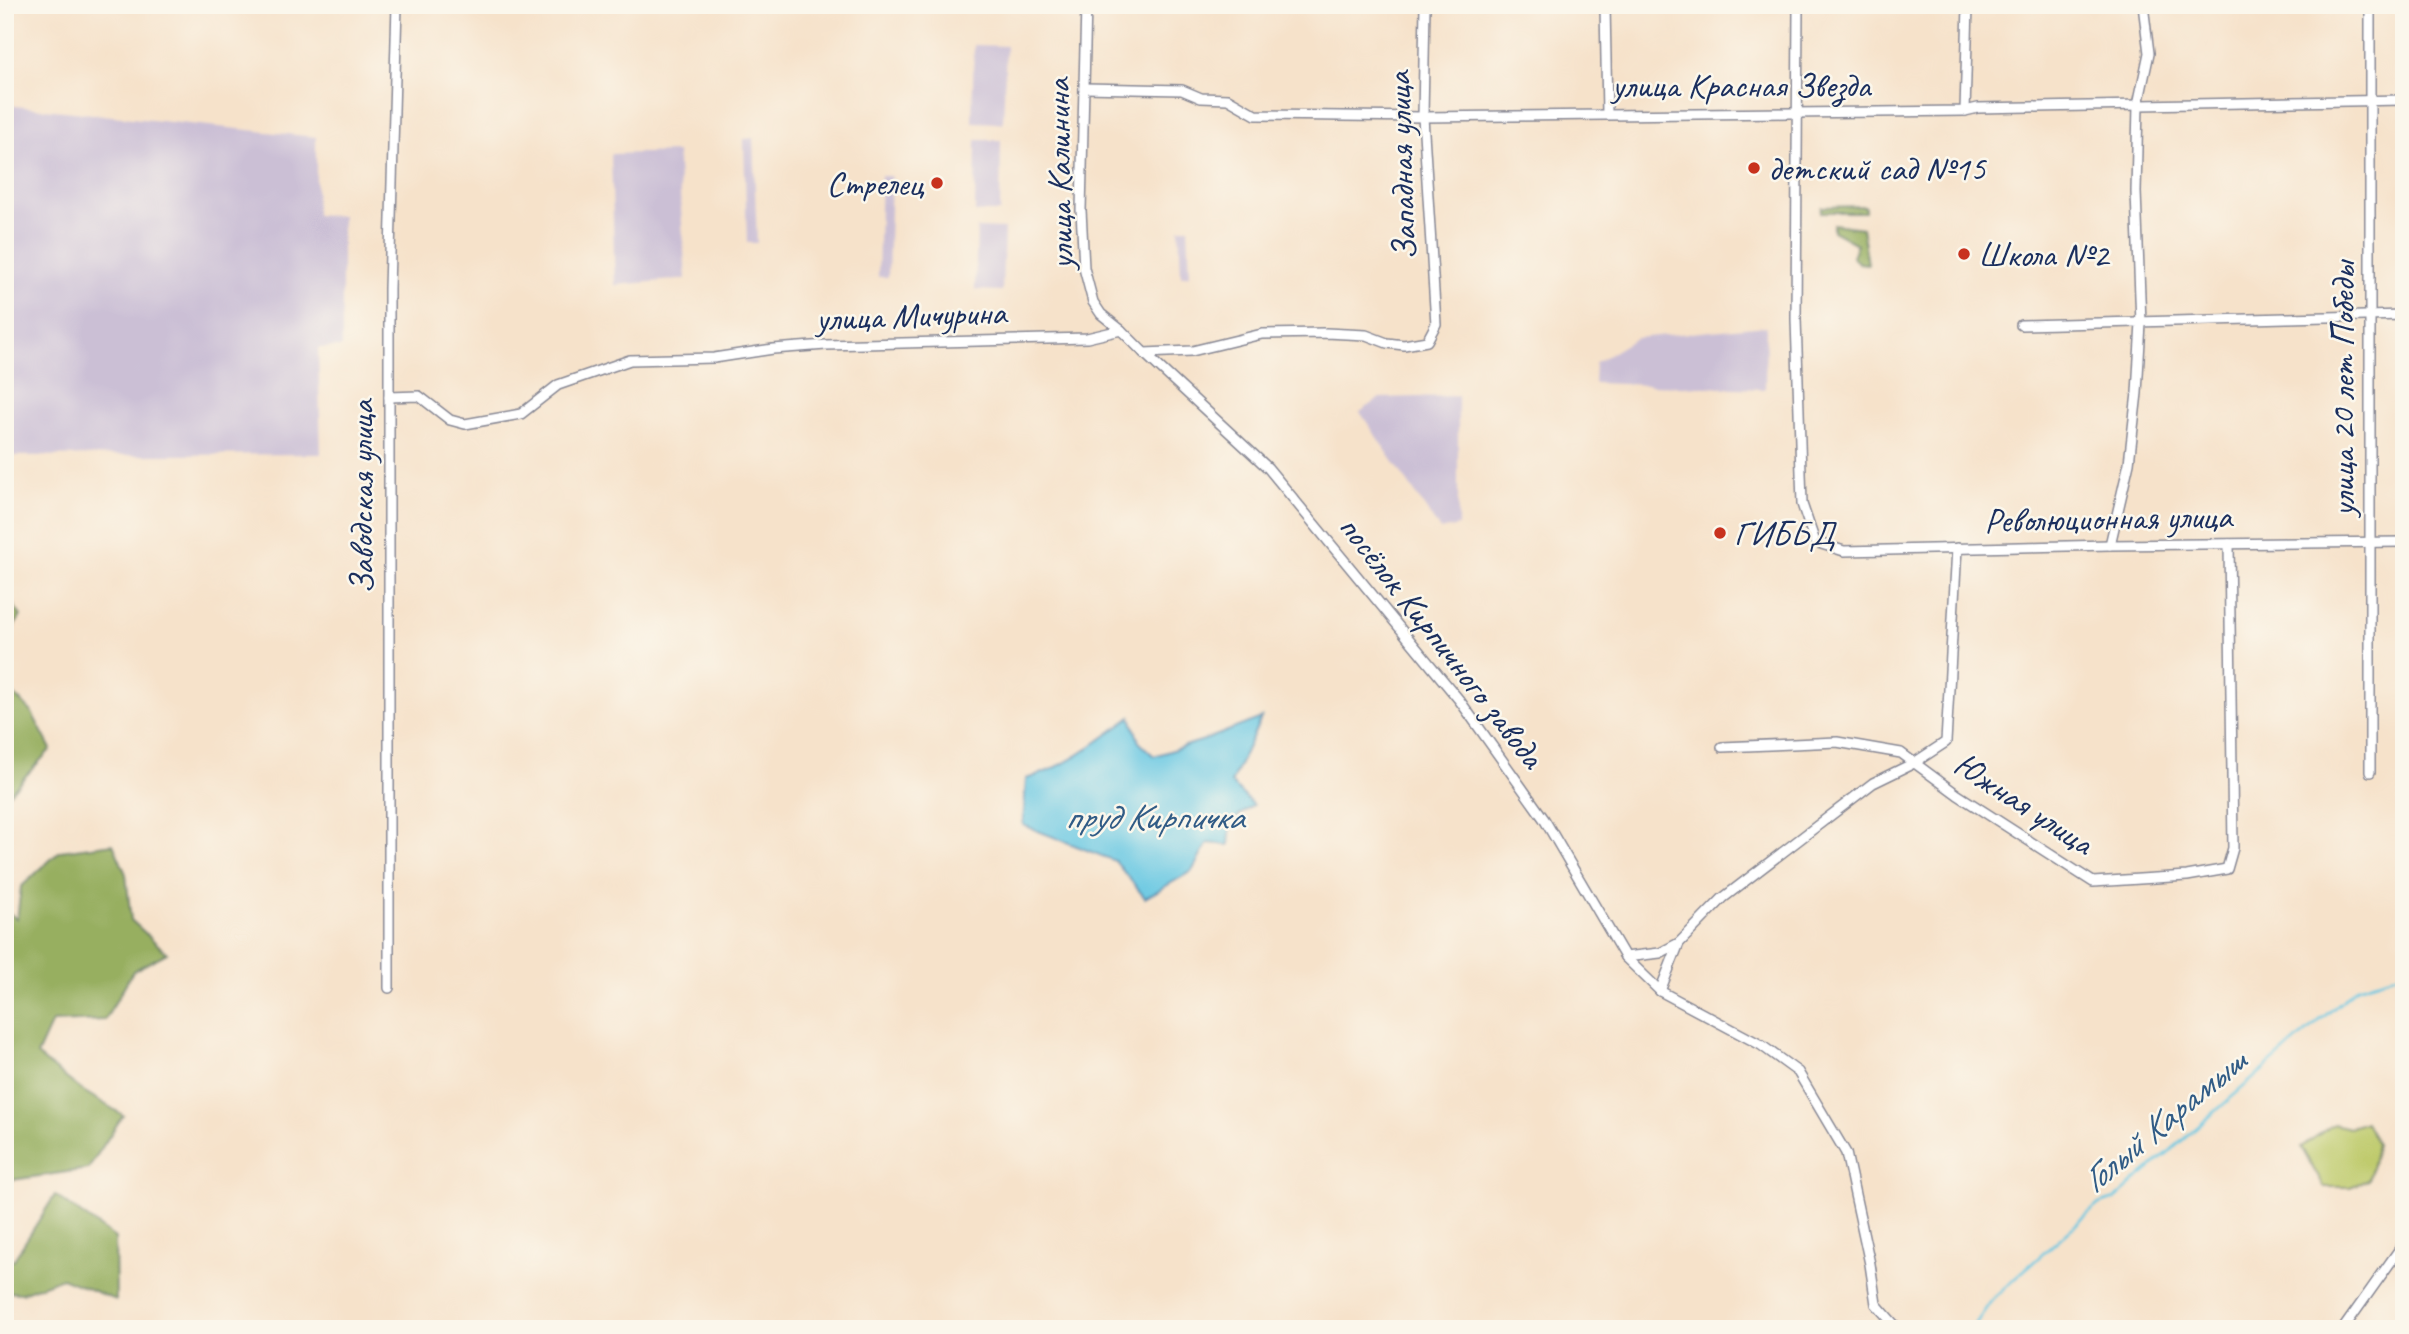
<svg xmlns="http://www.w3.org/2000/svg" width="2409" height="1334" viewBox="0 0 2409 1334" font-family="Caveat,sans-serif">
<style>
.industrial{fill:#cbbfd5}
.green{fill:#bfcb6d;stroke:#6d7d66;stroke-width:2}
.forest{fill:#97af60;stroke:#596f5f;stroke-width:2}
.water{fill:#64c6e2;stroke:#407aa0;stroke-width:2}
.lines{fill:none;stroke-linecap:round;stroke-linejoin:round}
.stream{stroke:#64c6e2;stroke-width:2.5}
.street-casing{stroke:#888894;stroke-width:12}
.street{stroke:#fff;stroke-width:9}
.poi-dot{fill:#c8321e;stroke:#fbf7ec;stroke-width:2.5}
.labels{text-anchor:middle;stroke-width:5;stroke-linejoin:round;paint-order:stroke}
.street-label{font-size:35px;fill:#1b2f5e;stroke:#fbf7ec}
.poi-label{font-size:35px;fill:#1b2f5e;stroke:#fbf7ec;text-anchor:start}
.water-label{font-size:37px;font-style:italic;fill:#315c86;stroke:#fbf7ec}
</style>
<rect width="100%" height="100%" fill="#fbf7ec"/>
<filter id="ink" filterUnits="userSpaceOnUse"><feTurbulence type="fractalNoise" baseFrequency=".0143" numOctaves="2"/><feDisplacementMap in="SourceGraphic" scale="14" xChannelSelector="R" yChannelSelector="G"/><feConvolveMatrix kernelMatrix="1 2 1 2 8 2 1 2 1" color-interpolation-filters="sRGB"/></filter>
<filter id="wash" filterUnits="userSpaceOnUse"><feTurbulence type="fractalNoise" baseFrequency=".00686" numOctaves="4" result="noise"/><feDisplacementMap in="SourceGraphic" scale="28" xChannelSelector="R" yChannelSelector="G"/><feGaussianBlur stdDeviation="1.57" result="paint"/><feColorMatrix in="noise" values="0 0 0 0 0 0 0 0 0 0 0 0 0 0 0 0 0 1.4 0 .05"/><feComposite in="paint" operator="in"/></filter>
<g filter="url(#wash)">
<rect width="100%" height="100%" fill="#f6e2ca"/>
<g class="industrial">
<polygon points="974,45 1006,46 1003,123 972,122"/>
<polygon points="5,105 316,137 316,215 342,216 342,347 318,348 321,454 5,456"/>
<polygon points="753,138 757,243 747,243 744,139"/>
<polygon points="976,140 1001,140 1000,212 975,212"/>
<polygon points="677,152 686,279 615,285 611,154"/>
<polygon points="881,176 891,176 888,277 878,277"/>
<polygon points="977,228 1004,229 1002,291 975,290"/>
<polygon points="1179,228 1188,228 1190,275 1181,276"/>
<polygon points="1766,326 1765,389 1594,383 1595,363 1636,338"/>
<polygon points="1458,396 1458,526 1440,530 1360,412 1380,398"/>
</g>
<polygon class="green" points="2365,1122 2377,1144 2368,1180 2350,1187 2324,1187 2301,1147 2334,1124 2349,1128"/>
<g class="forest">
<polygon points="1865,206 1865,212 1821,212 1822,207"/>
<polygon points="1833,224 1862,228 1868,264 1859,263 1852,257 1857,244 1833,231"/>
<polygon points="5,593 21,616 5,640"/>
<polygon points="5,686 31,711 51,749 5,798"/>
<polygon points="113,844 126,874 131,920 167,953 133,971 105,1020 52,1022 37,1055 80,1089 123,1115 88,1169 5,1181 5,910 17,919 21,887 60,851"/>
<polygon points="55,1195 115,1238 116,1300 62,1278 22,1293 5,1292 5,1257 13,1261"/>
</g>
<path class="water" d="M1131,717L1139,742L1154,756L1207,739L1261,718L1231,783L1253,805L1231,822L1229,845L1208,843L1192,871L1145,898L1115,861L1023,825L1026,779C1067,767 1097,742 1131,717Z"/>
<g class="lines">
<polyline class="stream" points="1972,1329 1994,1297 2099,1204 2115,1199 2358,987 2404,973"/>
</g>
</g>
<g filter="url(#ink)">
<g class="lines">
<g class="street-casing">
<g id="street">
<polyline points="1086,5 1081,210 1084,268 1093,302 1101,314 1121,330"/>
<polyline points="1605,5 1607,114"/>
<polyline points="1798,5 1796,319 1802,504 1815,542 1844,551 2110,545 2404,542"/>
<polyline points="2370,5 2370,772"/>
<polyline points="1084,88 1182,90 1201,98 1228,99 1256,115 1423,117 1965,111 1978,108 2404,100"/>
<polyline points="1965,111 1968,5"/>
<polyline points="2021,325 2404,315"/>
<polyline points="1144,353 1268,468 1460,701 1544,819 1625,957 1660,991 1761,1045 1798,1072 1846,1153 1870,1264 1876,1304 1898,1329"/>
<polyline points="389,397 419,396 450,420 465,424 521,414 558,385 630,360 714,358 773,349 826,345 1087,338 1121,330 1144,353 1192,351 1262,334 1326,333 1366,335 1387,343 1404,345 1427,341 1436,324 1423,117 1425,5"/>
<polyline points="2110,545 2129,463 2137,393 2141,323 2136,192 2138,105 2149,53 2143,5"/>
<polyline points="1722,747 1837,742 1901,753 1958,795 2093,882 2187,876 2227,869 2233,848 2229,544"/>
<polyline points="1625,957 1660,953 1679,943"/>
<polyline points="389,988 389,289 397,5"/>
<polyline points="1660,991 1679,943 1723,898 1873,783 1914,763 1946,742 1957,548"/>
<polyline points="2343,1329 2404,1243"/>
</g>
</g>
<use href="#street" class="street"/>
</g>
</g>
<g class="poi-dot">
<circle cx="1754" cy="168" r="7"/>
<circle cx="937" cy="183" r="7"/>
<circle cx="1964" cy="254" r="7"/>
<circle cx="1720" cy="533" r="7"/>
</g>
<g class="labels">
<g class="street-label">
<text x="1741" y="97">улица Красная Звезда</text>
<text transform="translate(1401 166) rotate(-92)" y="12">Западная улица</text>
<text transform="translate(1059 174) rotate(-91)" y="12">улица Калинина</text>
<text transform="translate(911 315) rotate(-2)" y="12">улица Мичурина</text>
<text transform="translate(2342 389) rotate(-90)" y="12">улица 20 лет Победы</text>
<text transform="translate(361 497) rotate(-90)" y="12">Заводская улица</text>
<text transform="translate(2108 518) rotate(-1)" y="12">Революционная улица</text>
<text transform="translate(1442 641) rotate(52)" y="12">посёлок Кирпичного завода</text>
<text transform="translate(2024 803) rotate(33)" y="12">Южная улица</text>
</g>
<g class="poi-label">
<text x="1768" y="180">детский сад №15</text>
<text x="923" y="195" text-anchor="end">Стрелец</text>
<text x="1978" y="266">Школа №2</text>
<text x="1734" y="545">ГИББД</text>
</g>
<g class="water-label">
<text x="1154" y="829">пруд Кирпичка</text>
<text transform="translate(2163 1120) rotate(-40)" y="13">Голый Карамыш</text>
</g>
</g>
<rect width="2409" height="1334" fill="none" stroke="#fbf7ec" stroke-width="28"/>
</svg>
